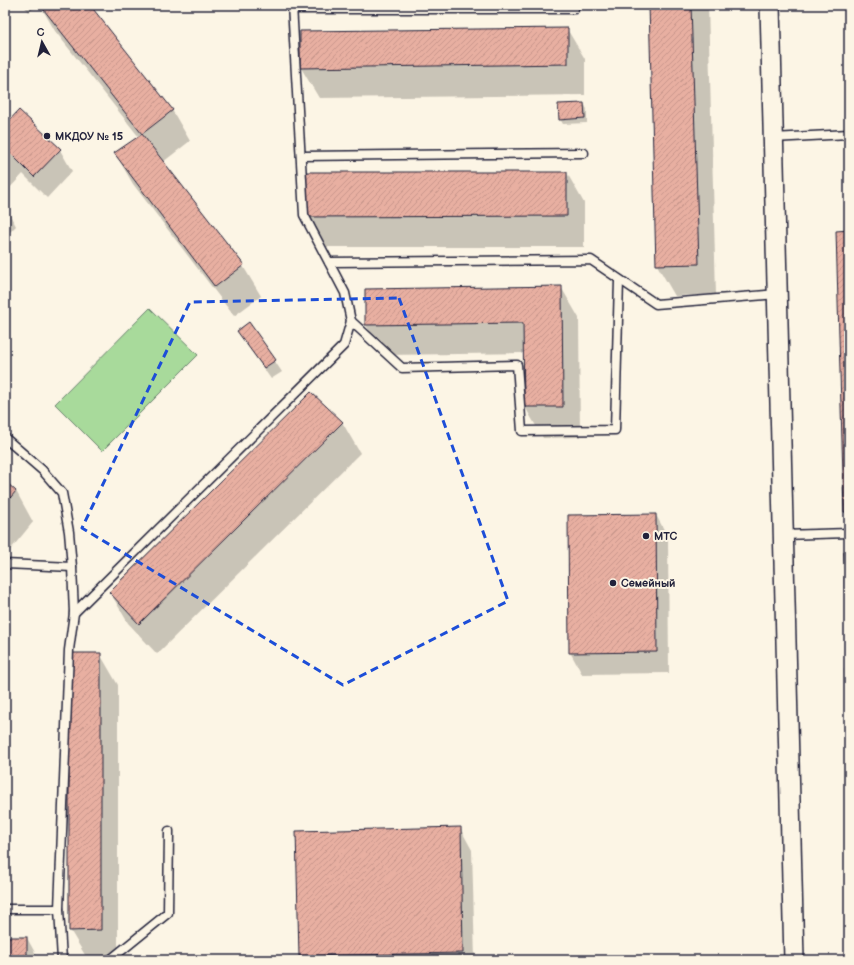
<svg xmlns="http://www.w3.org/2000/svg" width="854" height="965" viewBox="0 0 854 965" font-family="'Balsamiq Sans',sans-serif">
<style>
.pitch{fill:#a8da9b;stroke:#657e6b}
.shadow{fill:#0003}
.building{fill:url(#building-hatch);stroke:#22223b}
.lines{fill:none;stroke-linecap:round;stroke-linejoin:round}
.service-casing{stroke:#22223b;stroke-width:11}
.tertiary-casing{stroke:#22223b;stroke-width:22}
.service{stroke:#fcf5e5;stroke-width:8}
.tertiary{stroke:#fcf5e5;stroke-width:19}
.marked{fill:none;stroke:#1d4ed8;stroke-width:3;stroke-dasharray:8 5;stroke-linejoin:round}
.poi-dot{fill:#22223b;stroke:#fcf5e5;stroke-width:1.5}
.labels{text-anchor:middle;stroke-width:4;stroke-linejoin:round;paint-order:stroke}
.poi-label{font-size:11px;font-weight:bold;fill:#22223b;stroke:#fcf5e5;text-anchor:start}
</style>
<defs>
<pattern id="building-hatch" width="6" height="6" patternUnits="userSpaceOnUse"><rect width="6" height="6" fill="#e8afa1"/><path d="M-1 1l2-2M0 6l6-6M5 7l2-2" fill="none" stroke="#c7968c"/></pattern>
</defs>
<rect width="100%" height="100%" fill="#fcf5e5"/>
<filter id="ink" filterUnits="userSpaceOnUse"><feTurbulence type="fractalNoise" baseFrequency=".025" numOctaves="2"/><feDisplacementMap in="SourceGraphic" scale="8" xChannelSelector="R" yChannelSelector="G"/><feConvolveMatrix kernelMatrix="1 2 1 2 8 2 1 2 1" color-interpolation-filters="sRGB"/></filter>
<g filter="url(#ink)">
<polygon class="pitch" points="150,308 198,355 102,451 55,404"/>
<g class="shadow">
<polygon points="23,5 38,5 29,12"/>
<polygon points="40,5 89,5 172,110 190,141 163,162 243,266 261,296 234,316 133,184 115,153 139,137 55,31"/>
<polygon points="650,5 708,5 716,294 675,296 657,265"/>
<polygon points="567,29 585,59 585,95 319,98 301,68"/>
<polygon points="584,104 587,109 587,123 563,124 560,119"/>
<polygon points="5,126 60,150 72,171 47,198 23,174 5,193"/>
<polygon points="567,173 584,203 584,247 323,247 305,216"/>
<polygon points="5,206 16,226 5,237"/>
<polygon points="849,231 849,519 845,512"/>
<polygon points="561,287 579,318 580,437 543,438 525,407 525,353 384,355 366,325"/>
<polygon points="249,323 282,372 271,379 245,342"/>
<polygon points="342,422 360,453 157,654 128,623 110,592"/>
<polygon points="5,483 16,491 33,522 11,549 5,545"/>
<polygon points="656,515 668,537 669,673 582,674 570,652"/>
<polygon points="100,654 118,685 118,960 88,960 70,930"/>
<polygon points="460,828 472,850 475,960 302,960 300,956 297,832"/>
<polygon points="5,938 27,938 39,960 5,960"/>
</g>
<g class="building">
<polygon points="40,5 90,5 173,110 142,134"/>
<polygon points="649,5 691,5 699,264 656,265"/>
<polygon points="568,28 568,64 300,68 300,31"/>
<polygon points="584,103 585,118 559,120 558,104"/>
<polygon points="19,110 61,149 34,177 10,153 5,159 5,125"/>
<polygon points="142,134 244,265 215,287 114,153"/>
<polygon points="304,172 567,172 567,216 304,217"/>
<polygon points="849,230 849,512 844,512 836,231"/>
<polygon points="562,286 563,407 524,407 523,323 365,325 365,289"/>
<polygon points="249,322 276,360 264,368 237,331"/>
<polygon points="311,392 343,422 139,624 109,592"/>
<polygon points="5,481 16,491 5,504"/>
<polygon points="656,514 657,652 569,653 568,515"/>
<polygon points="849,551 849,593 845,593 844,552"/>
<polygon points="69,653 101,653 101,930 69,931"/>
<polygon points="845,669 849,669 849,719 847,719"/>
<polygon points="461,827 463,953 299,956 296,831"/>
<rect x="5" y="937" width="22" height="23"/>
</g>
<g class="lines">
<g class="service-casing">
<g id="service">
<polyline points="292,9 574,9"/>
<polyline points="773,138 849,134"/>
<polyline points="301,156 584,153"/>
<polyline points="329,262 591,260 656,304 777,294"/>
<polyline points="351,321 402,368 517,365 522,431 615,430 619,280"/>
<polyline points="5,438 42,470 62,493 69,532 72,567 74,613 69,650 59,909 62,960"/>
<polyline points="783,535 849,533"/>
<polyline points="5,564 72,567"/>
<polyline points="74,613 344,345 351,321 345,293 304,215 292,5"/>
<polyline points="5,909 59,909"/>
<polyline points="110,960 168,913 169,831"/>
</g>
</g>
<g class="tertiary-casing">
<polyline id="tertiary" points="770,5 794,960"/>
</g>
<use href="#service" class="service"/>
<use href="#tertiary" class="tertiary"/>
</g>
</g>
<path class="marked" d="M399,298L508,601L343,685L82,528L190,302Z"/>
<g class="poi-dot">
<circle cx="47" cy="136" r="4"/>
<circle cx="646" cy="536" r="4"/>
<circle cx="613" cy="583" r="4"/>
</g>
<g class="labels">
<g class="poi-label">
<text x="55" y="140">МКДОУ № 15</text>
<text x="654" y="540">МТС</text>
<text x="621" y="587">Семейный</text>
</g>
</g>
<rect width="854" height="965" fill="none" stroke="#fcf5e5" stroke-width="20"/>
<rect x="10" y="10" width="834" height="945" fill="none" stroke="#22223b" stroke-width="1.5" filter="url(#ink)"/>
<g transform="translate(42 42) rotate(352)" stroke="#fcf5e5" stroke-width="3" paint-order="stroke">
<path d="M0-3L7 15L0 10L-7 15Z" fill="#22223b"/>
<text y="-6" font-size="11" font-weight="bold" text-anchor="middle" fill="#22223b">С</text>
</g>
</svg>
